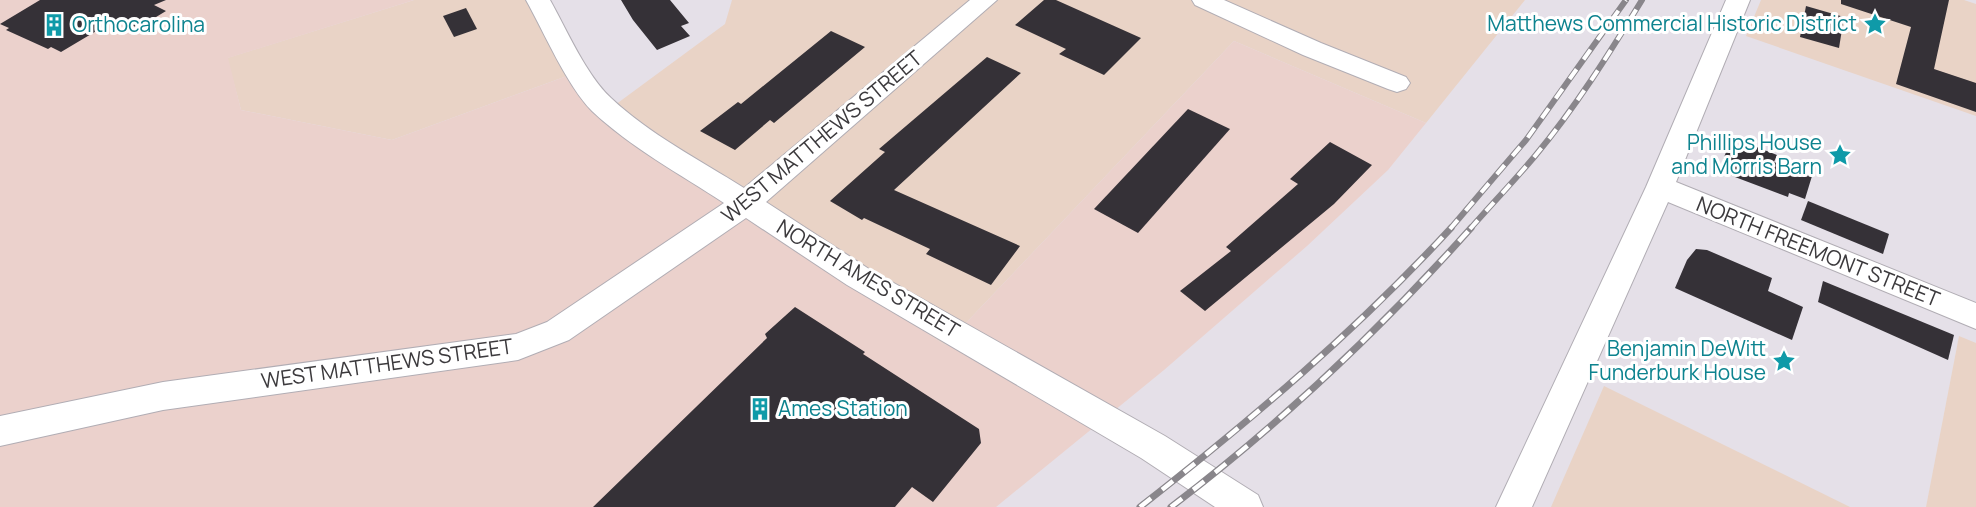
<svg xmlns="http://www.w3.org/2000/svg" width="1976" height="507" viewBox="0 0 1976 507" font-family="Manrope,sans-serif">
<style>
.commercial{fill:#e9d3c6}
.industrial{fill:#ebd1cc}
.building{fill:#353137}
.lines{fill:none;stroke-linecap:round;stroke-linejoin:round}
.minor-casing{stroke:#b1adb4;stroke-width:2}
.minor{fill:#fff;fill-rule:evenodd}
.rail-far1-casing{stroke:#89868b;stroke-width:6}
.rail-casing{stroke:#89868b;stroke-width:7}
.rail-far1{stroke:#fff;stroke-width:4;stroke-dasharray:12;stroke-linecap:butt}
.rail{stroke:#fff;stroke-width:4.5;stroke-dasharray:14;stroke-linecap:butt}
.labels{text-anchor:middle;stroke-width:6;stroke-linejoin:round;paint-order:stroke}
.culture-label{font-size:21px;fill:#0d838f;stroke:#fff;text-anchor:end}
.street-label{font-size:21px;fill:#3c3a3d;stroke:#fff}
</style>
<rect width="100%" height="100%" fill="#e5e0e8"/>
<g class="commercial">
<polygon points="414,0 528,0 567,76 392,140 241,110 227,58"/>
<polygon points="732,0 1525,0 1426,123 1234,41 945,345 617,130 600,116 725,24"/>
<polygon points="1761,0 1964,0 1976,4 1976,116 1746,36"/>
<polygon points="1959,336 1976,343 1976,507 1926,507"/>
<polygon points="1604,386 1850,507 1551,507"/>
</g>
<polygon class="industrial" points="0,0 414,0 228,58 241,110 392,140 567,76 617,130 945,345 1234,41 1426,123 1388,170 1307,246 1164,370 996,507 0,507"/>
<g class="building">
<polygon points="40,0 166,0 154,5 166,11 138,28 120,20 103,27 61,52 51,47 48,49 6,30 9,28 0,24"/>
<polygon points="621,0 670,0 689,23 681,26 690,36 657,50 633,20"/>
<polygon points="1044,0 1056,0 1141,38 1104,75 1059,54 1066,49 1015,25"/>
<polygon points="1841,0 1949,0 1934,69 1976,83 1976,112 1896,84 1911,27 1841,4"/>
<polygon points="1806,6 1844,17 1839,48 1800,37"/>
<polygon points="466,8 477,29 454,37 443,16"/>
<polygon points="831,31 865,47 774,123 770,120 735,150 700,131 738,102 741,104"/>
<polygon points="987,57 1021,73 894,190 1020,246 991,285 926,254 930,249 864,218 862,220 830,201 885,152 879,149"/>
<polygon points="1188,109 1230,129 1138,233 1094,209"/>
<polygon points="1330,142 1372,165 1334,204 1205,311 1180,291 1231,251 1226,247 1298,184 1290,179"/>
<polygon points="1729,144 1747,150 1749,144 1777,155 1774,162 1812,176 1805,199 1789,193 1788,197 1719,171"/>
<polygon points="1808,201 1889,234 1883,254 1801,220"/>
<polygon points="1696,249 1707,250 1772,278 1768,291 1803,307 1792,340 1675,288 1687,260"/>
<polygon points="1823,281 1954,335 1948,360 1818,302"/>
<polygon points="795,307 865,352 863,354 979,429 981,443 933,502 912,487 895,507 593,507 767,338 765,334"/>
</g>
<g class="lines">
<g class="minor-casing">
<g id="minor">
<path d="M526,0H550C567,30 586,75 611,98C649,134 700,160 744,188L970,0H997L766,202L869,269L1165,436L1258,495L1263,507H1215L1141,458L847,285L746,218L569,340L518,360L163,410L0,446V416L163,382L516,334L547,322L724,203C680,174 630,147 592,111C567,86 544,32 526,0Z"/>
<polygon points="1192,0 1224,0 1321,43 1406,77 1410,83 1406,89 1397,92 1388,89 1303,55 1195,5"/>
<polygon points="1726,0 1750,0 1676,182 1976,303 1976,329 1668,202 1532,507 1496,507 1646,187"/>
</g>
</g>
<use href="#minor" class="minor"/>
<g class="rail-far1-casing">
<g id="rail-far1">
<polyline points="1450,229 1526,140 1626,0"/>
<path d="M1470,229C1491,205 1514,181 1535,156C1575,108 1609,54 1642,0"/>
</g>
</g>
<g class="rail-casing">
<g id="rail">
<path d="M1140,507C1250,421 1356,331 1451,228"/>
<path d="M1171,507C1280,424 1380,330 1471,228"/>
</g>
</g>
<use href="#rail-far1" class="rail-far1"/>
<use href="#rail" class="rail"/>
</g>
<defs>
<g id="sight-bare" transform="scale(1.8)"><path d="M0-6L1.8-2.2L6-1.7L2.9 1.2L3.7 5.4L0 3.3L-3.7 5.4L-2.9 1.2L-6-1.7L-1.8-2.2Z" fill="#0f9aa8" stroke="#fff" stroke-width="2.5" paint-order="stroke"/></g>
<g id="building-bare" transform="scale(1.8)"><path d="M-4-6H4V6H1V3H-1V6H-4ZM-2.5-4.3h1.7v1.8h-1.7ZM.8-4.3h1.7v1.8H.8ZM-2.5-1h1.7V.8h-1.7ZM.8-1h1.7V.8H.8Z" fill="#0f9aa8" stroke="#fff" stroke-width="2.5" paint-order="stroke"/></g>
</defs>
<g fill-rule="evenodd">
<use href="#sight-bare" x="1875" y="24"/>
<use href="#building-bare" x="54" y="25"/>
<use href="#sight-bare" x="1840" y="155"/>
<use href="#sight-bare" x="1784" y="361"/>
<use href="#building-bare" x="760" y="409"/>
</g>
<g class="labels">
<g class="culture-label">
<text x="1857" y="31">Matthews Commercial Historic District</text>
<text x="72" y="32" text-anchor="start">Orthocarolina</text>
<text x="1822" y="150">Phillips House<tspan x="1822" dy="24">and Morris Barn</tspan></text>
<text x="1766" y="356">Benjamin DeWitt<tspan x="1766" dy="24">Funderburk House</tspan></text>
<text x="778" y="416" text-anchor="start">Ames Station</text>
</g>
<g class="street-label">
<text transform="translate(822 137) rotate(-40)" y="7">WEST MATTHEWS STREET</text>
<text transform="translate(1818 252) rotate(22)" y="7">NORTH FREEMONT STREET</text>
<text transform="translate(868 279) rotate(31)" y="7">NORTH AMES STREET</text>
<text transform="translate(387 364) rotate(-8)" y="7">WEST MATTHEWS STREET</text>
</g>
</g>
</svg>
